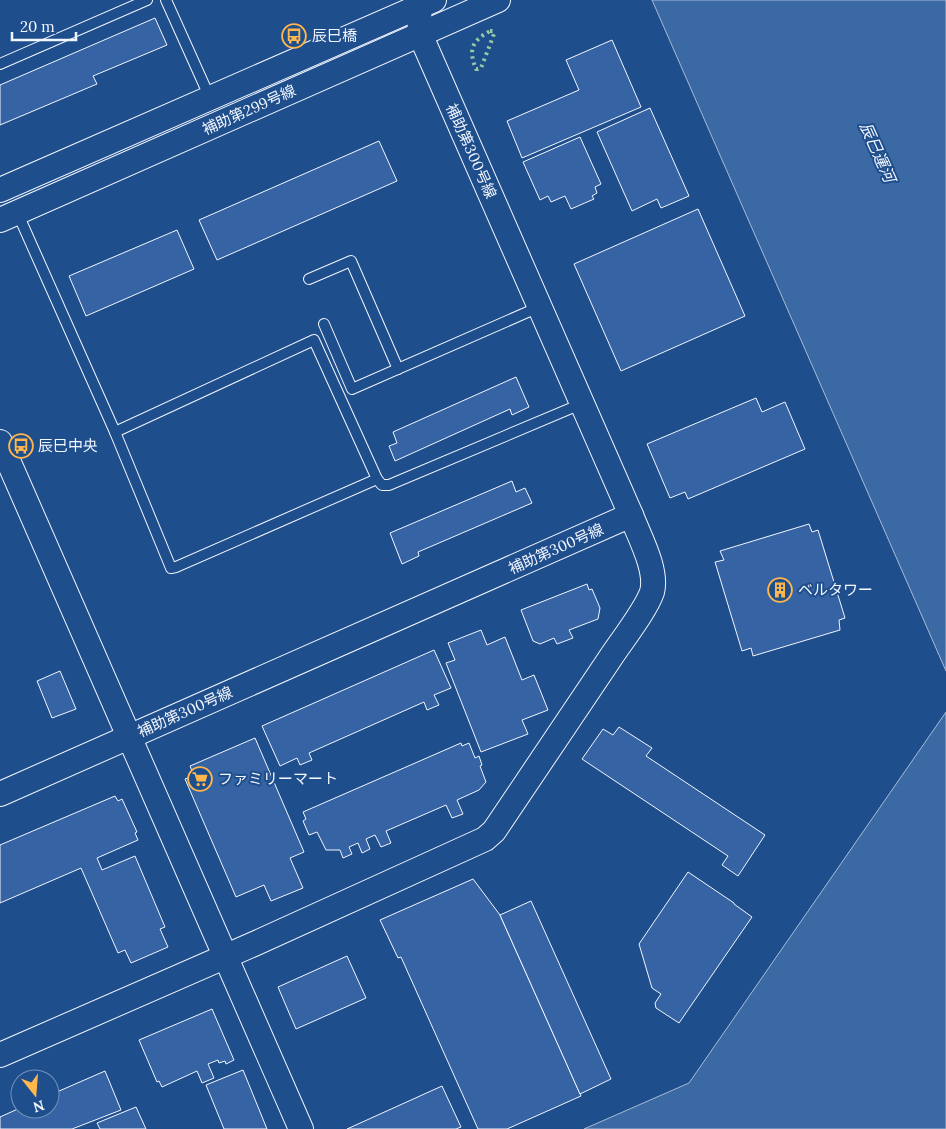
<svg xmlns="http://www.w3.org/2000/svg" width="946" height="1129" viewBox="0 0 946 1129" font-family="Lora,'Noto Sans JP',serif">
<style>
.water{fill:#3b69a3;stroke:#a8bbd7}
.building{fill:#3563a3;stroke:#f2f6ff}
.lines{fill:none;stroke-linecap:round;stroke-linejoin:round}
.service-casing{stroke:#f2f6ff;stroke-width:12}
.tertiary-casing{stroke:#f2f6ff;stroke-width:26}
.service{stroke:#1f4e8c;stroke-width:10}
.tertiary{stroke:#1f4e8c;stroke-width:24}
.hedge{stroke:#97c8a6;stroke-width:4;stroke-dasharray:2.5 4;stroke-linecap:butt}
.labels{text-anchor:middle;stroke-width:4;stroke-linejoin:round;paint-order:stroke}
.poi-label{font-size:15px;fill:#f2f6ff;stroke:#1f4e8c;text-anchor:start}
.street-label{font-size:15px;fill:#f2f6ff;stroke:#1f4e8c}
.water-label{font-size:16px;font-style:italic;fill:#f2f6ff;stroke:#1f4e8c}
</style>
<rect width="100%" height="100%" fill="#1f4e8c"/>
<g class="water">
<polygon points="652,0 946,0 946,671"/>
<polygon points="946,712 946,1129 584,1129 689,1083"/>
</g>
<g class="building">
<polygon points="155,18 167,45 93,76 97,84 0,125 0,85"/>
<polygon points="612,40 641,107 522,158 507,121 579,90 566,60"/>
<polygon points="650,108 689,196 661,208 657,199 632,211 597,132"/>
<polygon points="580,137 601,184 595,187 597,193 592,196 594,199 571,209 565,196 551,202 548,196 540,200 523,162"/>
<polygon points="379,141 397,181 217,260 199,220"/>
<polygon points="698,209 745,316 621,371 574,264"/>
<polygon points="177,230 194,269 86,316 69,276"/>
<polygon points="516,377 529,407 512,415 510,409 395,461 389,446 397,443 393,432"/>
<polygon points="756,398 762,412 785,402 805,449 688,499 685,492 670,498 647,444"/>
<polygon points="512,481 516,492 525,488 532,503 418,552 419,556 402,564 390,533"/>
<polygon points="809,524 812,532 818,530 845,618 839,620 840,630 753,656 751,648 742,651 715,562 724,560 720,551"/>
<polygon points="587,584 589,590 592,589 600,608 598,619 569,630 573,638 557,644 554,638 540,644 533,641 521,610"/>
<polygon points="481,630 487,645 505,637 522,680 534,675 548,710 522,720 528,734 481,752 446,663 455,660 448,643"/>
<polygon points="434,650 451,688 434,695 439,705 427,710 424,702 309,753 312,760 300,765 297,758 280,766 262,726"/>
<polygon points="60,671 76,709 52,718 37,681"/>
<polygon points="619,727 652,748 646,756 765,835 738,876 722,865 728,856 582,759 603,729 613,735"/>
<polygon points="255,738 304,852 290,858 303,888 271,901 264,885 236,897 185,779 194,776 190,766"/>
<polygon points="461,743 462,746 469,743 475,758 479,756 482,765 480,766 486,782 479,790 457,800 463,814 452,818 446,805 386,831 391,843 381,847 375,835 366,839 370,849 362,853 358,843 349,847 352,854 343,858 340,850 326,850 317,832 309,835 303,821 306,819 303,812"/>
<polygon points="115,796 118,801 122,799 137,832 135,833 138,840 97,858 102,870 135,856 165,927 160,929 168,947 131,963 125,950 118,953 81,868 0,903 0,845"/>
<polygon points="688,872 734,903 734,904 752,917 679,1023 656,1008 655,1003 661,994 652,988 639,944"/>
<polygon points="473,879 500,915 581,1096 507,1129 478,1129 401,957 398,958 380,920"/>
<polygon points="531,901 611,1079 580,1094 500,915"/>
<polygon points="347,956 366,998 296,1029 278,987"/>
<polygon points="212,1009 234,1060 226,1064 225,1061 219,1063 218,1060 208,1064 214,1078 202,1083 197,1071 162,1087 159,1081 157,1082 139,1040"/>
<polygon points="243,1070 267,1129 224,1129 206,1085"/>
<polygon points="105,1071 121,1110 72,1129 0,1129 0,1117 20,1108 50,1109 50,1095"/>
<polygon points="442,1086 461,1127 456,1129 347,1129"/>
<polygon points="136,1107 146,1129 100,1129 97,1123"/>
</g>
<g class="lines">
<g class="service-casing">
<g id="service">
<polyline points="166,0 210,98"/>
<polyline points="0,64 147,0"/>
<polyline points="17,212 115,432 171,568 176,567 377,479"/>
<polyline points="309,279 351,261 398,369"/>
<polyline points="324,324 352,389 539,307"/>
<polyline points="115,432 314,340 377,479 382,485 389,485 581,404"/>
</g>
</g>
<g class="tertiary-casing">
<g id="tertiary">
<polyline points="0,190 434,0"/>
<polyline points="0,220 498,0"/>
<polyline points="0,442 301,1129"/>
<polyline points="0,794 631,515 420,34 419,7 416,0"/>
<path d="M0,1055L254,944L485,839L494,831C532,774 571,717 609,660C620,643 646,610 652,592C658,570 639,536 631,515"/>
</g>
</g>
<use href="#service" class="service"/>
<use href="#tertiary" class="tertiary"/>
<path class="hedge" d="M490,31H493L494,34L481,68L478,69H476C468,49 472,41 490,31Z"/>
</g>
<defs>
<g id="bus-ring" transform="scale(1.25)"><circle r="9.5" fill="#1f4e8c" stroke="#ffb74d" stroke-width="1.5"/><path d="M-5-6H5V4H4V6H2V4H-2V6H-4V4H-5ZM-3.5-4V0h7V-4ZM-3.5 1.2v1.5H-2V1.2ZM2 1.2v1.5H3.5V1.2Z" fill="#ffb74d"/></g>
<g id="building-ring" transform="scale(1.25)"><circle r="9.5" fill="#1f4e8c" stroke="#ffb74d" stroke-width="1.5"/><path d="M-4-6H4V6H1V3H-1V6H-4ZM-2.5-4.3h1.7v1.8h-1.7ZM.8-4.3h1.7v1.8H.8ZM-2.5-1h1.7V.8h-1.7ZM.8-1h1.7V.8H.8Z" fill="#ffb74d"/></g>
<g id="supermarket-ring" transform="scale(1.25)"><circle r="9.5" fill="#1f4e8c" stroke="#ffb74d" stroke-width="1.5"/><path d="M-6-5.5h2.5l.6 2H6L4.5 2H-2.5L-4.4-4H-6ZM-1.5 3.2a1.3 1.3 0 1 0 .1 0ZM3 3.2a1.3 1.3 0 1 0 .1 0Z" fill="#ffb74d"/></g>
</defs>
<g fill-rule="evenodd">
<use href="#bus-ring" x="294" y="36"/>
<use href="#bus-ring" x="21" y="446"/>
<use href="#building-ring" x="780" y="590"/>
<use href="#supermarket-ring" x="200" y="779"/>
</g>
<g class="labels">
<g class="poi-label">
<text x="312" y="41">辰巳橋</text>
<text x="38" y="451">辰巳中央</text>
<text x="798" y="595">ベルタワー</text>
<text x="218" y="784">ファミリーマート</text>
</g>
<g class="street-label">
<text transform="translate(249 110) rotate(-24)" y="5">補助第299号線</text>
<text transform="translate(471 151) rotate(66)" y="5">補助第300号線</text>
<text transform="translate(556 549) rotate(-24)" y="5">補助第300号線</text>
<text transform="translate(185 712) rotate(-24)" y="5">補助第300号線</text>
</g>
<g class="water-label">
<text transform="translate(878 152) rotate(66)" y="6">辰巳運河</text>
</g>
</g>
<g transform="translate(35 1094) rotate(163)"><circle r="24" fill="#1f4e8c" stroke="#7391ba"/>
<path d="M0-4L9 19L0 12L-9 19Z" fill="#ffb74d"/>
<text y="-8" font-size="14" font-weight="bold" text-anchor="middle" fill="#f2f6ff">N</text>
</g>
<path d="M12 32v8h64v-8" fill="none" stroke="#f2f6ff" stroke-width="2.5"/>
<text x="20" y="32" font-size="15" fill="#f2f6ff" stroke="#1f4e8c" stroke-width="4" paint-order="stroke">20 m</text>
</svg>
